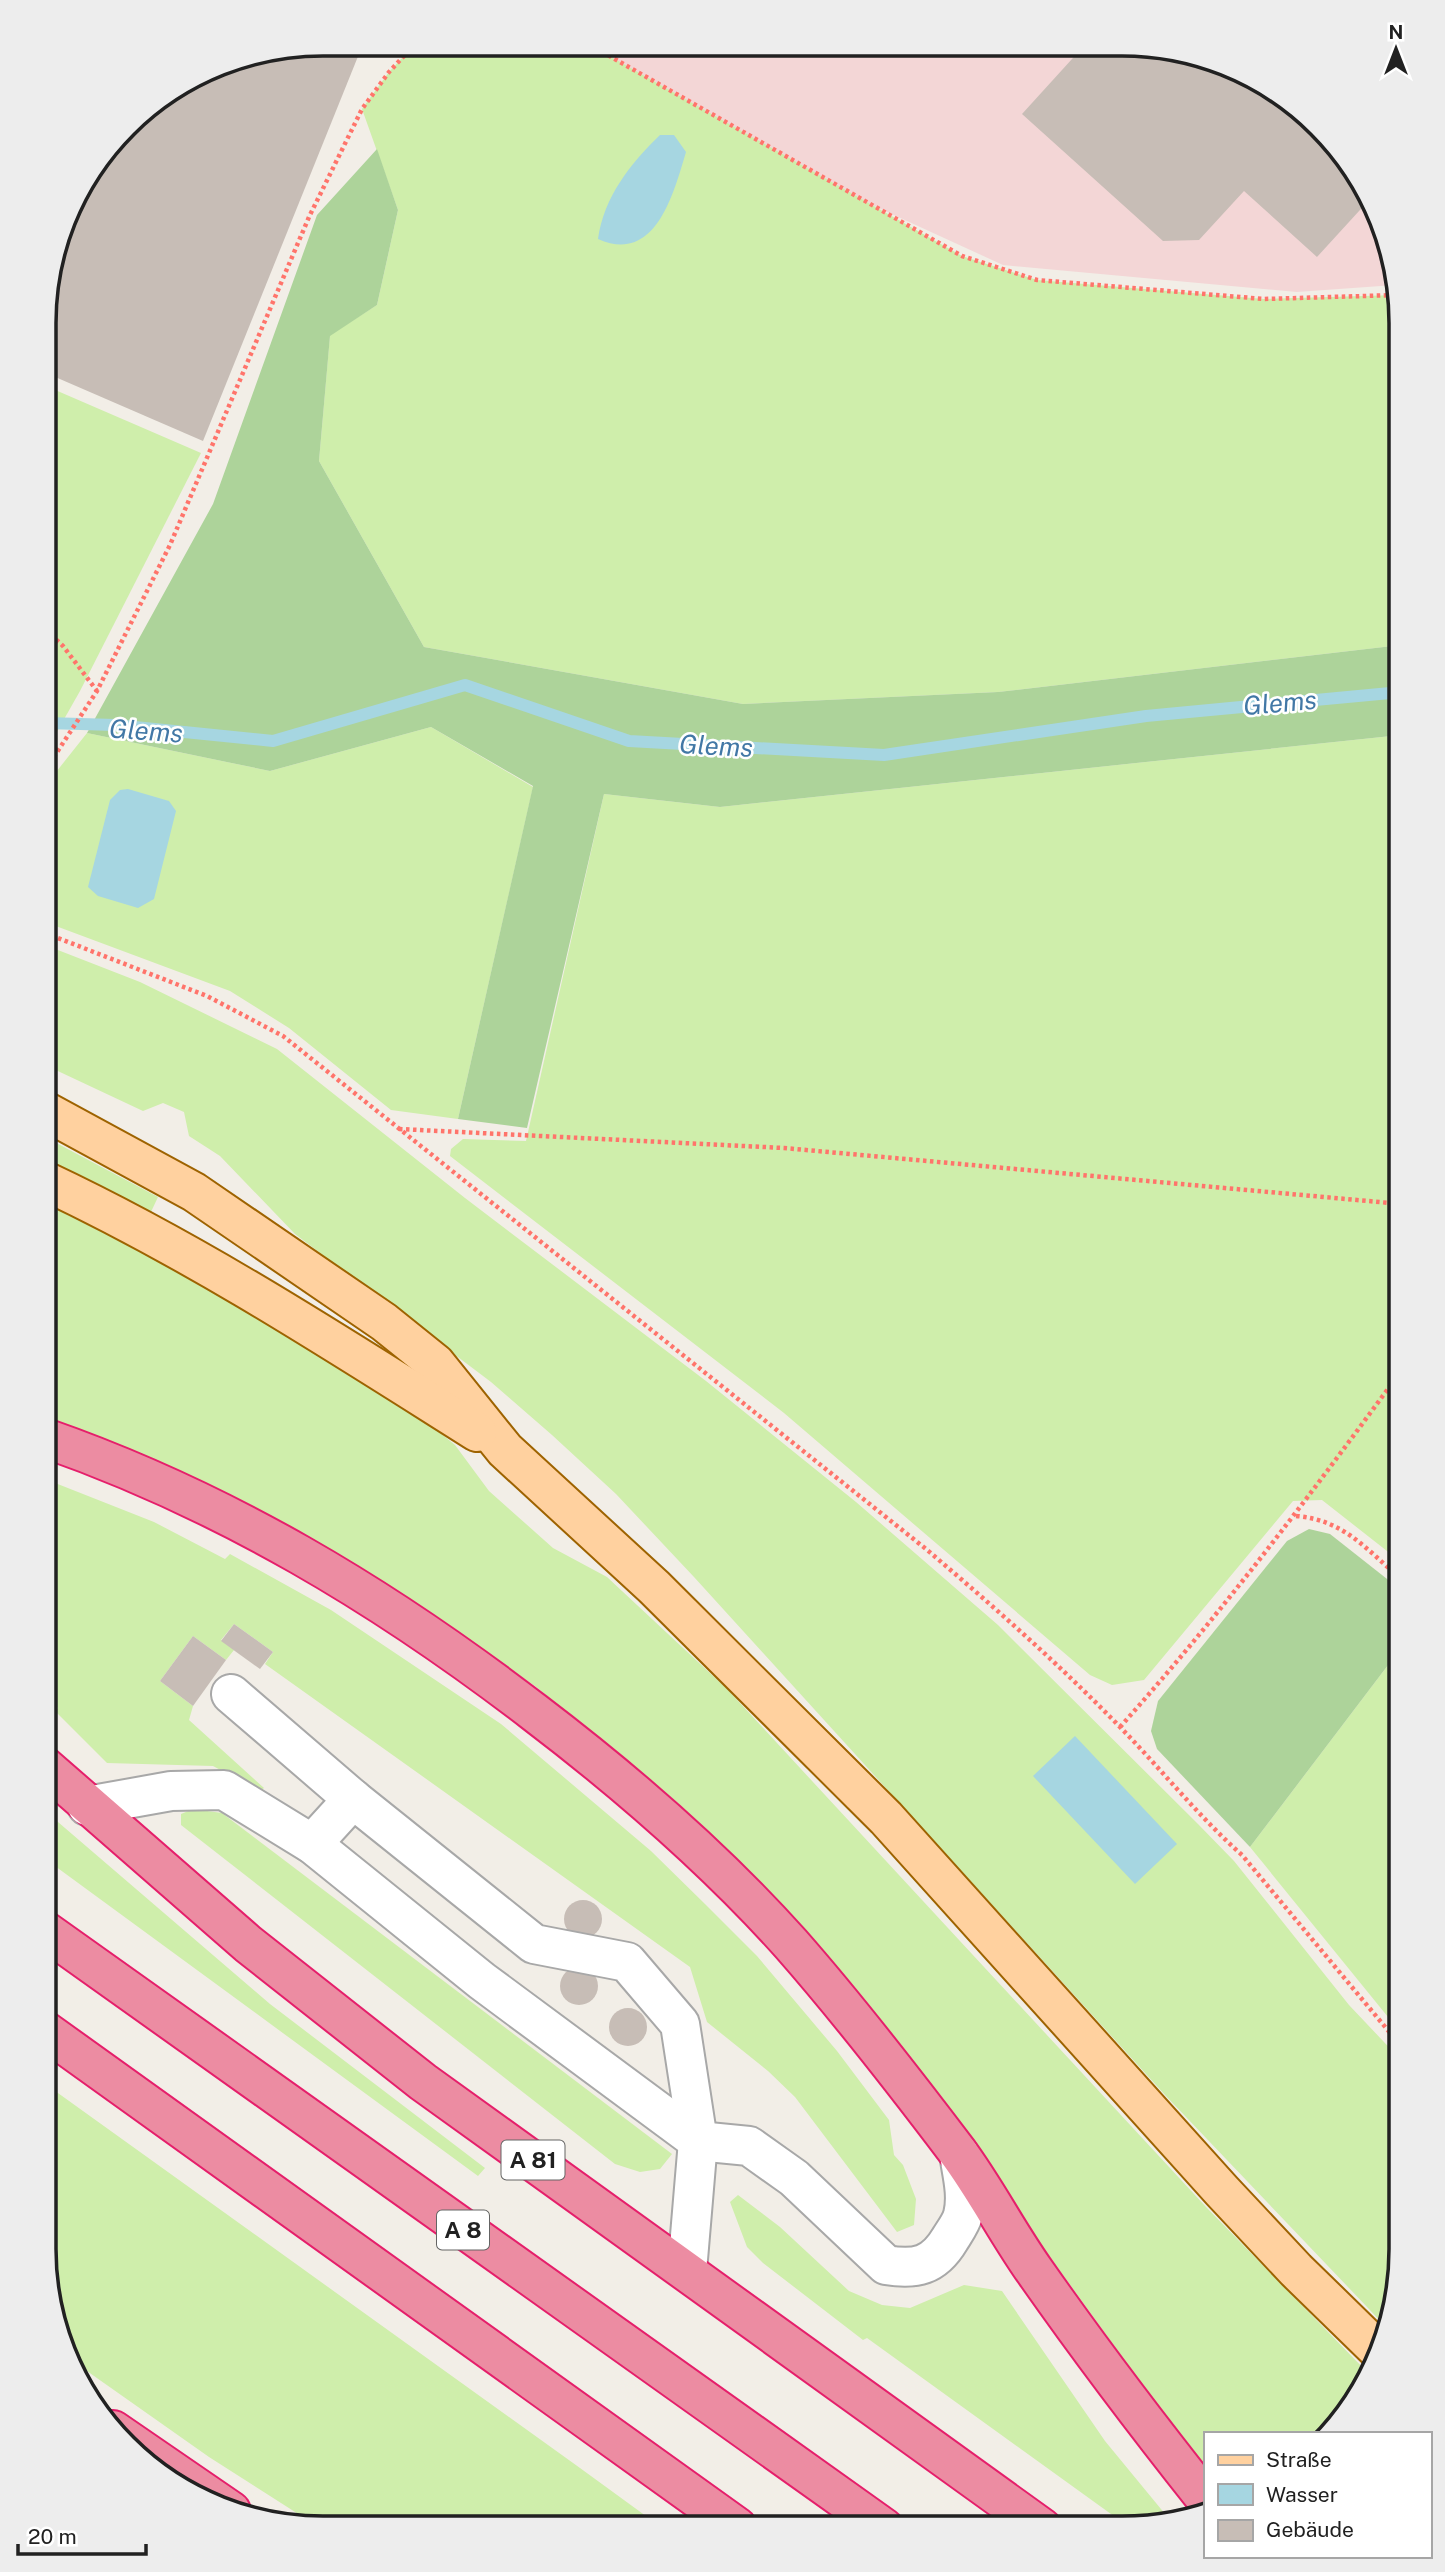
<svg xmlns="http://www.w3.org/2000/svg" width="1445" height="2572" viewBox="0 0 1445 2572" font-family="'Public Sans',sans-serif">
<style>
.commercial{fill:#f3d6d6}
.grass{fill:#cfeeab}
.forest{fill:#add39a}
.water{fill:#a6d6e1}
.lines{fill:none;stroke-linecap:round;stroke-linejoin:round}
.stream{stroke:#a6d6e1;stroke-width:12}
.building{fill:#c7bdb6}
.minor-casing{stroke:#a8a8a8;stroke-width:42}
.major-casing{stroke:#9e6300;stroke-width:42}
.highway-casing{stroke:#e51f6b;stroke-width:42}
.path{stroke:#ff746b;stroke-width:4.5;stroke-dasharray:3.5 3.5;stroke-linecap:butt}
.minor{stroke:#fff;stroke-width:38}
.major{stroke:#ffd19f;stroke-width:38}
.highway{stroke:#ec8ca2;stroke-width:38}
.labels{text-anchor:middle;stroke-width:5;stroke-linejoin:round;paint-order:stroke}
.shield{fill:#fff;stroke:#646464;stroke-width:2}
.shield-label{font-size:23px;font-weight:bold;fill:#212121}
.water-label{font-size:26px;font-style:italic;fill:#4278a6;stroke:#fff}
.rim{fill:none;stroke:#212121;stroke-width:3.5}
</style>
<rect width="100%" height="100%" fill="#f2eee7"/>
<polygon class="commercial" points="574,45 1176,49 1245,72 1306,113 1354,167 1386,233 1395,285 1297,292 1003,265 678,116"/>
<g class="grass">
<polygon points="415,44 590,45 962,256 1037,280 1264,299 1397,295 1401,323 1401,645 998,692 743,704 424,647 319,461 330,335 377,305 398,210 362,109 389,72"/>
<polygon points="46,386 201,453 80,691 46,751"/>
<polygon points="431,727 533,787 458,1119 391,1110 289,1028 230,991 45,922 45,786 87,733 270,771"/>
<polygon points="1401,735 1401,1562 1322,1500 1293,1501 1144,1680 1112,1685 1090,1675 784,1413 450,1156 451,1149 463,1139 526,1141 604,794 720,807"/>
<polygon points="45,945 140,982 277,1049 465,1198 706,1381 856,1502 998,1625 1198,1824 1234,1861 1349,2005 1401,2060 1401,2268 1388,2329 1166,2096 694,1577 616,1494 552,1435 491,1382 295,1234 220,1156 189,1136 184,1112 163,1103 143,1111 45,1065"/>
<polygon points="45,1137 158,1197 150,1214 45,1161"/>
<polygon points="45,1196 141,1242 391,1393 455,1445 489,1491 553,1548 607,1577 727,1689 1206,2207 1368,2373 1344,2419 1329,2434 1205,2434 1205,2472 916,2071 799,1929 678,1803 535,1686 423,1610 248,1510 251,1505 113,1442 45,1416"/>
<polygon points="45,1479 154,1522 225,1559 230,1554 331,1610 501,1724 651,1851 705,1904 757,1956 837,2051 889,2120 894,2155 903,2165 916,2199 914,2225 897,2232 795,2097 768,2071 707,2022 690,1967 265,1664 273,1652 234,1624 221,1640 234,1650 226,1660 193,1636 160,1681 193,1706 189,1720 264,1788 260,1791 213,1766 107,1763 55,1711 58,1708 44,1695"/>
<polygon points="1401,1648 1401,2033 1250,1847"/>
<polygon points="193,1809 222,1813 672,2154 660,2169 640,2172 615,2164 181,1825 181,1814"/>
<polygon points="44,1810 270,2004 485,2168 478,2176 44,1858"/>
<path d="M44,2083L580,2468L661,2527L317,2526L209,2457L77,2364C33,2329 44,2140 44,2083Z"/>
<polygon points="738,2195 780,2227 849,2291 882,2305 910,2308 964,2285 1002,2291 1105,2441 1170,2520 1129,2527 867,2338 863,2340 763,2263 747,2247 730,2202"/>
</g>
<g class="forest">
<polygon points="377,149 398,210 377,305 330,336 319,461 424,647 743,704 998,692 1401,645 1401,735 720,807 604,794 527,1128 458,1119 533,786 431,727 270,771 87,733 213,504 317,215"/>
<polygon points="1309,1529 1330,1534 1401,1590 1401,1648 1250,1847 1157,1749 1151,1731 1158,1701 1287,1541"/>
</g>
<g class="water">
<path d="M660,135H674L686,152C674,192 656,265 598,239C604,197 630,164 660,135Z"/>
<polygon points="128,789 169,801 176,811 154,899 138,908 98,896 88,887 110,800 120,790"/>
<polygon points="1075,1736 1177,1844 1135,1884 1033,1776"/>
</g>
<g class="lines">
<polyline class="stream" points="46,723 115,725 273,741 465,685 629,741 884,755 1146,716 1401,692"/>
</g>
<g class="building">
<polygon points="323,44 363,44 203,441 46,373 46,287 73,199 138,113 216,65"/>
<polygon points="1082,48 1176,49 1245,72 1306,113 1354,167 1370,199 1317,257 1244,191 1199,240 1163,241 1022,114"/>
<polygon points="234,1624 273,1652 260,1669 221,1641"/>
<polygon points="193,1636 226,1660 193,1706 160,1681"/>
<circle cx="583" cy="1919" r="19"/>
<circle cx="579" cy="1986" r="19"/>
<circle cx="628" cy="2027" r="19"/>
</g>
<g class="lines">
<g class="minor-casing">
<g id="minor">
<polyline points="231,1694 353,1799"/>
<path d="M87,1806L171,1791L224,1790L312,1844L482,1981L698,2141L749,2146L794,2178L886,2265C916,2270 934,2266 950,2239C955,2231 961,2223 963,2215C968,2195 962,2174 959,2154"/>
<polyline points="312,1844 353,1799 534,1944 627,1962 680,2024 698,2141 687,2271"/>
</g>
</g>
<g class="major-casing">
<g id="major">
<polyline points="45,1111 194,1192 384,1322 435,1363 505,1450 654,1587 886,1818 1222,2191 1296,2270 1380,2352"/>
<path d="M45,1181C196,1252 336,1343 477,1432"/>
</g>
</g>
<g class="highway-casing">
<g id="highway">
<path d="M45,1438C225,1501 383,1596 534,1712C626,1782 714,1858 791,1944C849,2010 904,2081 957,2151C986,2190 1008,2234 1036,2273C1090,2350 1147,2425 1205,2498"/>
<polyline points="44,1766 248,1944 423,2082 1042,2528"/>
<polyline points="44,1930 884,2528"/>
<polyline points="44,2030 737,2527"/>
<polyline points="113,2430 231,2511"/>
</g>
</g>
<g class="path">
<polyline points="590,45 962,256 1037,280 1264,299 1397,295"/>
<polyline points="46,630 63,646 97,691"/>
<polyline points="46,769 97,691 170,545 309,217 362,109 389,72 415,44"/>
<path d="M45,933L207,996L283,1036L926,1549C993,1606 1059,1664 1120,1727C1161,1769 1198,1816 1242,1855L1401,2046"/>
<polyline points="399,1129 784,1148 1401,1204"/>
<path d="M1296,1516C1344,1520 1366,1549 1401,1579"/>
<path d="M1120,1727C1221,1614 1312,1493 1401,1371"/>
</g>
<use href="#minor" class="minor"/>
<use href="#major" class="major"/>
<use href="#highway" class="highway"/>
</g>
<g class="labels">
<g class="shield">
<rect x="501.5" y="2140.5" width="63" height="39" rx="5"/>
<rect x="437" y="2210.5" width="52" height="39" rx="5"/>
</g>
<g class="shield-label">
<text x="533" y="2168">A 81</text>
<text x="463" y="2238">A 8</text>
</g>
<g class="water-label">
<text transform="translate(1280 703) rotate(-5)" y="9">Glems</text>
<text transform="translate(146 731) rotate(4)" y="9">Glems</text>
<text transform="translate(716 746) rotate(3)" y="9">Glems</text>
</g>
</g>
<path d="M0 0H1445V2572H0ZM323 56H1122A267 267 0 0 1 1389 323V2249A267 267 0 0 1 1122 2516H323A267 267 0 0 1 56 2249V323A267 267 0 0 1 323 56Z" fill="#ededed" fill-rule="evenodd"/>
<path class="rim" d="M323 56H1122A267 267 0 0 1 1389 323V2249A267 267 0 0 1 1122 2516H323A267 267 0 0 1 56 2249V323A267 267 0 0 1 323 56Z"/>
<rect x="1204" y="2432" width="228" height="126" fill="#ffffff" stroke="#a6a6a6" stroke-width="2"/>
<rect x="1218" y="2455" width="35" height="10" fill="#ffd19f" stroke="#a6a6a6" stroke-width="2"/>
<text x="1266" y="2467" font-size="21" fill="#212121">Straße</text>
<rect x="1218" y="2484" width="35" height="21" fill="#a6d6e1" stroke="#a6a6a6" stroke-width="2"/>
<text x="1266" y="2502" font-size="21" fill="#212121">Wasser</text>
<rect x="1218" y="2520" width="35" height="21" fill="#c7bdb6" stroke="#a6a6a6" stroke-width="2"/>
<text x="1266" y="2537" font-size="21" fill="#212121">Gebäude</text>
<g transform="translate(1396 49)" stroke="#ffffff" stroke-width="5" paint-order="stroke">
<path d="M0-5L12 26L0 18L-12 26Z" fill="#212121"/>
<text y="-10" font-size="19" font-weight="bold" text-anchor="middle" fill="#212121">N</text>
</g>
<path d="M18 2544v10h128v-10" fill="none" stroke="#212121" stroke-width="3.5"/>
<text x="28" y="2544" font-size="21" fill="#212121" stroke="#ffffff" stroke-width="5" paint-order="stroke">20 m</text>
</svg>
